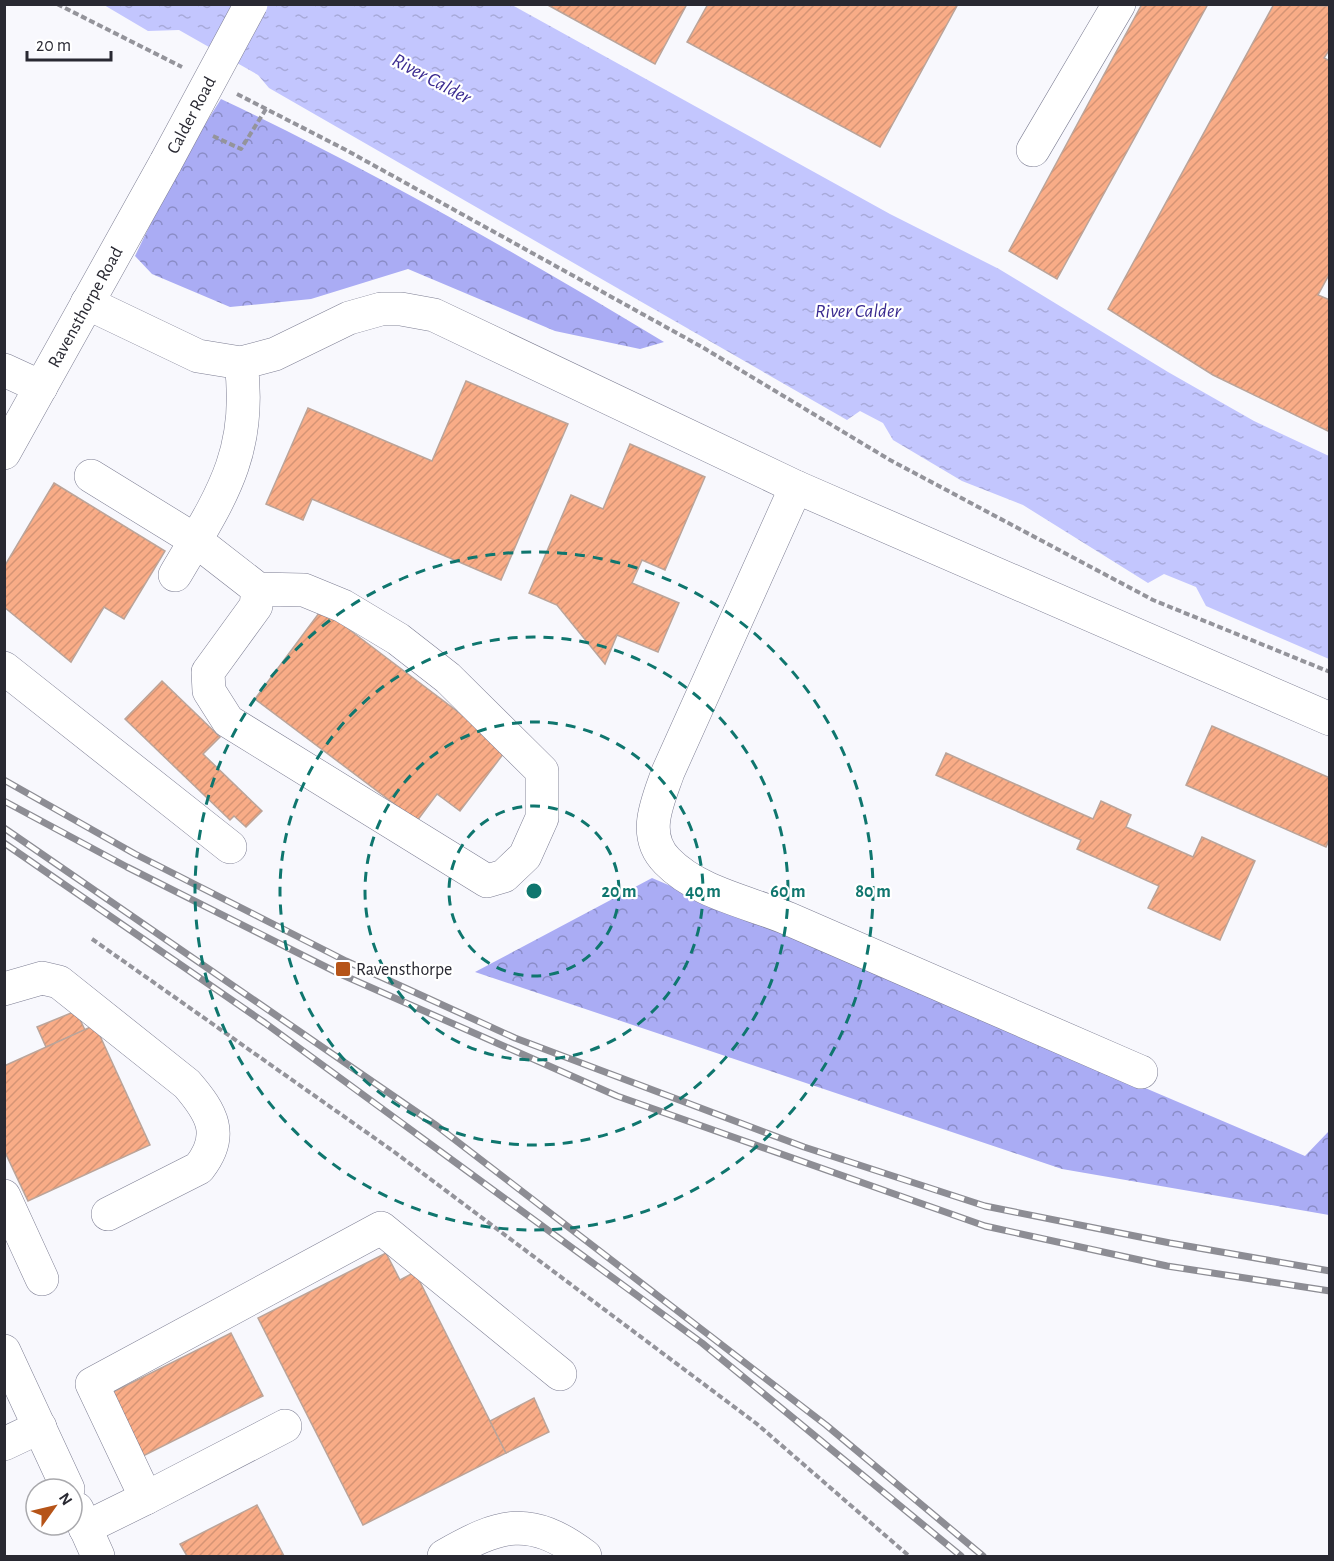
<svg xmlns="http://www.w3.org/2000/svg" width="1334" height="1561" viewBox="0 0 1334 1561" font-family="'Alegreya Sans',sans-serif">
<style>
.forest{fill:url(#forest-crowns)}
.water{fill:url(#water-ripples)}
.building{fill:url(#building-hatch);stroke:#bba499;stroke-width:1.5}
.lines{fill:none;stroke-linecap:round;stroke-linejoin:round}
.minor-casing{stroke:#7d7e93;stroke-width:34}
.path{stroke:#94949b;stroke-width:4;stroke-dasharray:6 3;stroke-linecap:butt}
.minor{stroke:#fff;stroke-width:33}
.rail-casing{stroke:#8d8d94;stroke-width:7}
.rail{stroke:#fff;stroke-width:4.5;stroke-dasharray:14;stroke-linecap:butt}
.minor-bridge-casing{stroke:#7d7e93;stroke-width:34;stroke-linecap:butt}
.minor-bridge{stroke:#fff;stroke-width:33}
.ring{fill:none;stroke:#0f766e;stroke-width:3;stroke-dasharray:10 8}
.poi-dot{fill:#b65418;stroke:#fff;stroke-width:2}
.labels{text-anchor:middle;stroke-width:4.5;stroke-linejoin:round;paint-order:stroke}
.street-label{font-size:18px;fill:#292932;stroke:#fff}
.poi-label{font-size:18px;fill:#292932;stroke:#fff;text-anchor:start}
.water-label{font-size:20px;font-style:italic;fill:#3a2a90;stroke:#fff}
.centre{fill:#0f766e;stroke:#fff;stroke-width:3}
.ring-label{font-size:18px;text-anchor:middle;font-weight:bold;fill:#0f766e;stroke:#fff;stroke-width:4.5;stroke-linejoin:round;paint-order:stroke}
</style>
<defs>
<pattern id="forest-crowns" width="20" height="18" patternUnits="userSpaceOnUse" patternTransform="scale(1.5)"><rect width="20" height="18" fill="#aaacf4"/><path d="M2 6a3 3 0 1 1 6 0M12 15a3 3 0 1 1 6 0" fill="none" stroke="#8a8cc6"/></pattern>
<pattern id="water-ripples" width="26" height="14" patternUnits="userSpaceOnUse" patternTransform="scale(1.5)"><rect width="26" height="14" fill="#c3c6fe"/><path d="M2 4q2-2 4 0t4 0M15 11q2-2 4 0t4 0" fill="none" stroke="#a8aada"/></pattern>
<pattern id="building-hatch" width="6" height="6" patternUnits="userSpaceOnUse" patternTransform="scale(1.5)"><rect width="6" height="6" fill="#f9ac87"/><path d="M-1 1l2-2M0 6l6-6M5 7l2-2" fill="none" stroke="#d59475"/></pattern>
</defs>
<rect width="100%" height="100%" fill="#f8f8fd"/>
<g class="forest">
<path d="M221,99C373,171 520,255 664,342L640,349L555,331L408,269L311,299L230,307L152,274L135,256L178,167Z"/>
<polygon points="652,878 1305,1156 1329,1131 1329,1215 1062,1169 475,972"/>
</g>
<polygon class="water" points="104,5 512,5 890,214 999,269 1168,372 1254,421 1329,456 1329,659 1206,606 1196,587 1164,574 1148,583 1023,505 962,481 893,440 883,423 860,411 847,420 269,88 258,75 179,30 148,31"/>
<g class="building">
<polygon points="546,4 687,4 655,64"/>
<polygon points="708,4 958,4 880,147 687,42"/>
<polygon points="1142,4 1208,4 1057,279 1009,251"/>
<polygon points="1274,4 1330,6 1330,49 1324,58 1330,61 1330,273 1318,295 1330,300 1330,432 1213,375 1108,309"/>
<polygon points="466,381 568,424 501,580 312,499 303,520 266,504 308,408 432,461"/>
<polygon points="630,444 705,477 665,570 642,560 632,583 679,603 658,652 617,635 605,664 557,605 529,593 571,495 603,509"/>
<polygon points="54,483 165,551 124,619 104,607 71,662 4,607 4,567"/>
<polygon points="322,609 507,749 460,811 437,794 417,821 255,699"/>
<polygon points="162,681 220,737 203,754 262,811 246,827 234,816 230,820 125,719"/>
<polygon points="1212,726 1330,778 1330,838 1326,847 1186,785"/>
<polygon points="946,753 1093,819 1101,801 1131,815 1126,827 1193,857 1202,837 1255,861 1220,940 1148,908 1159,886 1077,849 1081,840 936,775"/>
<polygon points="76,1011 85,1030 46,1047 37,1027"/>
<polygon points="95,1025 150,1145 28,1201 4,1150 4,1066"/>
<polygon points="386,1253 400,1280 415,1272 506,1453 363,1525 258,1318"/>
<polygon points="231,1333 263,1396 139,1458 107,1395"/>
<polygon points="534,1398 549,1432 506,1453 490,1421"/>
<polygon points="257,1505 284,1556 187,1556 180,1544"/>
</g>
<g class="lines">
<g class="minor-casing">
<g id="minor">
<polyline points="1033,150 1119,4"/>
<polyline points="87,303 198,356 241,363 275,354 349,318 381,309 401,309 434,315 796,487 1330,719"/>
<polyline points="4,370 41,387"/>
<polyline points="4,453 166,162"/>
<polyline points="91,476 195,540 258,589 256,606 208,672 209,691 228,721 487,881 504,876 525,856 542,818 542,771 448,678 398,639 343,606 304,590 258,589"/>
<path d="M796,487L668,772C658,801 641,835 667,861C698,893 749,902 789,919C907,970 1024,1021 1141,1072"/>
<path d="M175,575C219,500 253,454 241,363"/>
<polyline points="4,668 230,847"/>
<path d="M4,989L42,978L59,982L187,1084C212,1113 225,1135 199,1168L108,1214"/>
<polyline points="4,1196 42,1279"/>
<polyline points="4,1351 68,1489"/>
<polyline points="4,1444 40,1427"/>
<polyline points="146,1498 285,1426"/>
<polyline points="77,1509 98,1556"/>
<polyline points="85,1528 146,1498 92,1384 381,1228 560,1374"/>
<path d="M444,1556C500,1524 529,1514 585,1556"/>
</g>
</g>
<g class="path">
<polyline points="57,4 182,67"/>
<polyline points="237,94 346,150 702,347 890,460 1153,600 1330,672"/>
<polyline points="213,136 241,149 266,109"/>
<polyline points="92,939 393,1151 757,1424 909,1556"/>
</g>
<use href="#minor" class="minor"/>
<g class="rail-casing">
<g id="rail">
<polyline points="4,780 135,854 346,961 515,1038 804,1147 985,1206 1170,1243 1330,1271"/>
<polyline points="4,801 127,867 338,973 617,1096 985,1226 1167,1266 1330,1291"/>
<polyline points="4,828 437,1126 826,1425 983,1556"/>
<polyline points="4,843 265,1023 702,1343 961,1556"/>
</g>
</g>
<use href="#rail" class="rail"/>
<g class="minor-bridge-casing">
<polyline id="minor-bridge" points="166,162 251,4"/>
</g>
<use href="#minor-bridge" class="minor-bridge"/>
</g>
<g class="ring">
<circle cx="534" cy="891" r="85"/>
<circle cx="534" cy="891" r="169"/>
<circle cx="534" cy="891" r="254"/>
<circle cx="534" cy="891" r="339"/>
</g>
<rect class="poi-dot" x="335" y="961" width="16" height="16" rx="3"/>
<g class="labels">
<g class="street-label">
<text transform="translate(191 115) rotate(-62)" y="6">Calder Road</text>
<text transform="translate(85 307) rotate(-61)" y="6">Ravensthorpe Road</text>
</g>
<g class="poi-label">
<text x="356" y="975">Ravensthorpe</text>
</g>
<g class="water-label">
<text transform="translate(432 78) rotate(28)" y="7">River Calder</text>
<text x="858" y="317">River Calder</text>
</g>
</g>
<circle cx="534" cy="891" r="9" class="centre"/>
<g class="ring-label">
<text x="619" y="897">20 m</text>
<text x="703" y="897">40 m</text>
<text x="788" y="897">60 m</text>
<text x="873" y="897">80 m</text>
</g>
<rect width="1334" height="1561" fill="none" stroke="#292932" stroke-width="12"/>
<g transform="translate(54 1507) rotate(56)"><circle r="28" fill="#ffffff" stroke="#a9a9ad" stroke-width="1.5"/>
<path d="M0-4.5L10 22L0 15L-10 22Z" fill="#b65418"/>
<text y="-9" font-size="16" font-weight="bold" text-anchor="middle" fill="#292932">N</text>
</g>
<path d="M27 51v9h84v-9" fill="none" stroke="#292932" stroke-width="3"/>
<text x="36" y="51" font-size="18" fill="#292932" stroke="#ffffff" stroke-width="4.5" paint-order="stroke">20 m</text>
</svg>
